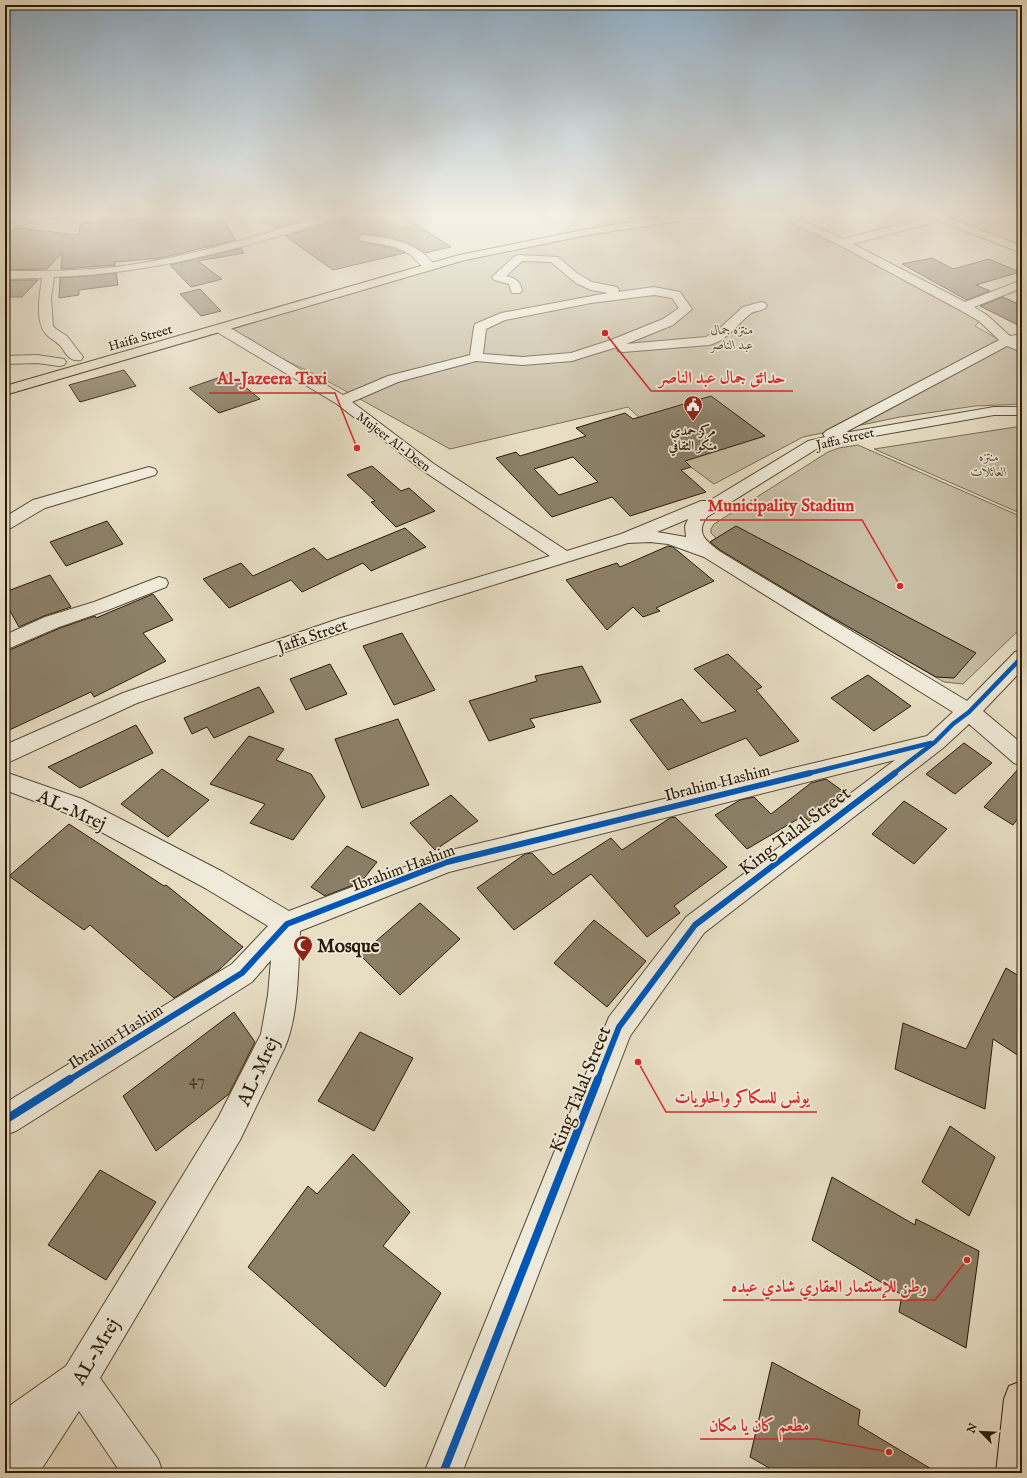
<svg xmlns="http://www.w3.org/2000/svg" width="1027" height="1478" viewBox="0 0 1027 1478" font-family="'IM FELL English',Amiri,serif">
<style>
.green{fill:#c7bda4;stroke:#786c56}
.building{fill:#8c8069;stroke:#2a1a07;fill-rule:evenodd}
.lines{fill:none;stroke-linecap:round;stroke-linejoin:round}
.minor-casing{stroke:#594b36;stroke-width:2}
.major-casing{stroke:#2a1a07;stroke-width:2}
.minor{fill:#efead9;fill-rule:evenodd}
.major{fill:#e7dec4;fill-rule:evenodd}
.cycleway-far2-casing{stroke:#efead9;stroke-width:7}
.cycleway-far1-casing{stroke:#efead9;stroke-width:8}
.cycleway-casing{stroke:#efead9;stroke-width:10}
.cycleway-far2{stroke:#0057b8;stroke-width:4.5}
.cycleway-far1{stroke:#0057b8;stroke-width:6}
.cycleway{stroke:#0057b8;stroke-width:8}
.labels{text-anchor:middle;stroke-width:3.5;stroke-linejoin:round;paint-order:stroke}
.far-park-label{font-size:13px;font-style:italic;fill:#594b36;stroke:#efead9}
.far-street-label{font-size:13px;fill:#2a1a07;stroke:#efead9}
.far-poi-label{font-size:13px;font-weight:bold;fill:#2a1a07;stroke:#efead9}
.street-label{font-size:16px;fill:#2a1a07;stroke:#efead9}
.near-number-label{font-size:17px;fill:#423420}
.near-street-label{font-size:19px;fill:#2a1a07;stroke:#efead9}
.near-poi-label{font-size:19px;font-weight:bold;fill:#2a1a07;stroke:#efead9;text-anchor:start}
.leader{fill:none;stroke:#d62828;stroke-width:1.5}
.callout-dot{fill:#d62828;stroke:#efead9;stroke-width:1.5}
.callout-label{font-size:17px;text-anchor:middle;font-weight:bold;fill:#d62828;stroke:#efead9;stroke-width:3.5;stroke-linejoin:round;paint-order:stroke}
</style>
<rect width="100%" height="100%" fill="#e7dec4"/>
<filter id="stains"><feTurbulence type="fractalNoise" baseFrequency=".005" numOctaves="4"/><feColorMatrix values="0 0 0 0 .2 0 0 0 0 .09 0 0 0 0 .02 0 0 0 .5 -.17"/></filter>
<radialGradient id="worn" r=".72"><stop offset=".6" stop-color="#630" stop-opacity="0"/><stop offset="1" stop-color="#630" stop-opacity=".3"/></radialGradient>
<g class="green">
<polygon points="698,214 775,214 879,263 983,318 975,326 1022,353 1022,404 975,406 900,417 803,437 714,484 691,467 628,407 450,449 322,378 222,329 504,248"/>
<polygon points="1022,426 1022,514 874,449"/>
<polygon points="858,445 1022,517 1022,627 963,684 944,682 706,545 716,538 711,533 711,529 714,524 828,452 839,448"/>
</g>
<g class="building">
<polygon points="159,214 160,218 209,214 211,221 223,220 236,240 161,258 115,262 115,265 61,269 62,253 47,269 5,270 5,234 19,228 78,235 81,224 153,218"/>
<polygon points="254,214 314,214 316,216 275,229"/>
<polygon points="359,214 375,214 400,228 416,224 451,247 425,253 405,242 385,236 364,234 359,235 358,239 360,241 391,248 405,253 333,270 285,236"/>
<polygon points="241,248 244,253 198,261 222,279 191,287 170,265"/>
<polygon points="932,258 953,269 989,259 1020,272 976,285 990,291 967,300 902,264"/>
<polygon points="116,273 118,285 79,290 79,295 59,298 60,278"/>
<polygon points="5,280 38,280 22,297 5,297"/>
<polygon points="200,289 221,311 201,316 180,294"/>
<polygon points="1003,297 1022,306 1022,327 980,306"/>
<polygon points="124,370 136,386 80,402 69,385"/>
<polygon points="229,374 260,399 219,413 189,388"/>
<path d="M711,396L765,436L685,461L691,467L681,470L706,492L630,516L612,497L552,517L496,458L516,452L520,456L586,436L576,428L625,413L633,419ZM573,457L598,482L559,495L534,469Z"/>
<polygon points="372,466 401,491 409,488 435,511 396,527 371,502 375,501 347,475"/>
<polygon points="107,521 123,544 66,566 50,542"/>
<polygon points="736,526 976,653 954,678 936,677 826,614 720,550 710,542"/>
<polygon points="405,528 426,547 371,571 363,563 302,592 291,580 229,608 203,579 241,563 253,576 314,548 327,560"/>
<polygon points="668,546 673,547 714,581 656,608 660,611 643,617 633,607 607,630 566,580 617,563 620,567"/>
<polygon points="50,575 71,607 44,616 19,627 5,602 5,592"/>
<polygon points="153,594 173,620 143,633 166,661 94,697 91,692 5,732 5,652 60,628 95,616 96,618"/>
<polygon points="402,633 435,690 394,705 363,646"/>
<polygon points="728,654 762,687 756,690 799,741 760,756 746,738 668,770 630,720 682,699 702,723 736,711 694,669"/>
<polygon points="330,664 347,694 306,710 290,679"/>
<polygon points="582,666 601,702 530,719 535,727 489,741 469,701 537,681 535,676"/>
<polygon points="868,675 911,706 874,731 831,698"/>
<polygon points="259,687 274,712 214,738 207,727 192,734 184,718"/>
<polygon points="398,719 429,785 362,808 335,739"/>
<polygon points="136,725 153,753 80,788 48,767"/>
<polygon points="249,736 284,749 276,760 311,774 325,797 293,840 250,823 265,804 210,784"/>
<polygon points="964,743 992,763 955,794 926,774"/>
<polygon points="1020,767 1022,767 1022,813 1013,825 984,807"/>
<polygon points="162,769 209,800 168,837 121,804"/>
<polygon points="826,779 844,792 809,821 803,816 747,849 715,815 740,800 754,797 771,814 811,783"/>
<polygon points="451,795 478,821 435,850 410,823"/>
<polygon points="904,801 947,829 914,864 872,834"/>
<polygon points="675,817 727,867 674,906 680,913 647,937 591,874 514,930 477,888 525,854 532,853 553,875 611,838 622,850 670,818"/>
<polygon points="69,824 164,886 166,885 243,947 219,970 174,998 90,925 84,930 9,876"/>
<polygon points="347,846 377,862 361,882 325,896 311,887"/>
<polygon points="420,903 460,939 400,995 360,955"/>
<polygon points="594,920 646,961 607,1007 554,963"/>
<polygon points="1006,968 1022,978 1022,1058 993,1039 985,1109 895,1069 903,1023 966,1049"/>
<polygon points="234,1012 255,1042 229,1094 156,1151 123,1096"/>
<polygon points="360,1032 413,1058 374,1131 318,1101"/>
<polygon points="950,1126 995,1157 969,1216 922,1182"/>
<polygon points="353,1154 410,1212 383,1246 441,1293 385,1387 248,1267 308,1186 317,1194"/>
<polygon points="100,1170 156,1202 106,1280 48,1245"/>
<polygon points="832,1177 915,1225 916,1219 979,1251 966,1348 899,1312 902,1295 812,1240"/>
<polygon points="772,1362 860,1410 858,1425 938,1473 778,1473 750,1457"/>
</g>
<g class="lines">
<g class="minor-casing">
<g id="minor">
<polygon points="30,214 85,216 158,214 153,217 85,222 42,217 5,233 5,226"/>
<path d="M329,214H346L345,216C249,246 155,274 54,277L51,298L53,326L56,329L67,336L83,357L81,360C70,362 67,355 62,348C57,341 50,339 45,333C35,320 40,293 42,278L5,279V271C44,271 84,271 123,266C193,256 261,235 329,214Z"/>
<polygon points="625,214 638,214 639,216 634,219"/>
<path d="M772,214H786L844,239L937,214H956L950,218L1022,246V253L939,221L853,244L965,302L1022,280V288L974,307L987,315L1010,336L1022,334V342H1020L1022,343V352L1007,346L844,433L994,407H1022V415H994L874,436L818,448L707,517C695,533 706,541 719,551L967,701L1015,652L1022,650V670L983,711L1022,744V766L1014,763L969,724L943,748L704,933L630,1036L462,1473H424L609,1017L686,917L895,760L449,872L300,931C298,967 299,1014 285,1047L240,1140L100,1378L158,1459L163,1473H121L79,1411L39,1473H5V1457L11,1448L5,1451V1409L66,1366L218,1118L261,1034L268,995L271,960L252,982L16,1131L5,1135V1103L232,964L268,926L205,888L66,813L5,790V772L82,799L223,872L289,911L447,851L927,736L953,712L704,557L668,544L650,542L628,543L355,628L137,703L5,764V745L123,693L341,618L550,556L422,470L337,404L217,332L216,329L217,326H227L343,395L388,376L470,355L474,327L475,324L501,313L608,293L591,290L576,283L551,262L522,261L506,276C516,279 519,280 522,290L520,293H512L509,284L494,280L492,277L515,256L519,255L558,257L578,274L592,282L617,287L619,290L618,292L654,287L680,292L692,309L673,325L626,344L706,337L720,328L743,307L761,302L765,303L767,306C763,312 755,310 750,314C737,324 727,341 709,345L623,352L618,351L617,347L572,361L523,365L476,361L398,382L352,402L434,464L567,551L621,534L701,501H709L808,441L825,437L823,434L826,431L999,340L979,321L960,310L839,245ZM654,295L672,298L679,308L663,319L611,340L571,353L523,357L483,354L486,329L505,320L591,303ZM688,519L685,526L686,537L657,532Z"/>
<path d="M364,235C392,238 419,243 436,267L434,269C423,272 417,259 409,254C394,243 377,245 360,240L359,238L360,236Z"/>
<polygon points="37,355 64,359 66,362 64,365 59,366 37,363 5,364 5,356"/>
<polygon points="149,467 155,469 157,472 155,475 45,508 11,528 5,529 5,517 33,500"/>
<polygon points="159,577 166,579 168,583 166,587 108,610 59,627 5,650 5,635 45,617 94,602"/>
</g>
</g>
<g class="major-casing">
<g id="major">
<polygon points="681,214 708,214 703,217 588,235 465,260 5,395 5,386 459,255 588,229"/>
<polygon points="1022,1381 1022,1473 996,1473 1004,1399 1009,1386"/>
</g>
</g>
<use href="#minor" class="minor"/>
<use href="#major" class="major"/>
<g class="cycleway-far2-casing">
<g id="cycleway-far2">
<polyline points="806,774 931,743"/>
<polyline points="893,774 935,742 953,724 969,712 1022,657"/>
</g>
</g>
<g class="cycleway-far1-casing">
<g id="cycleway-far1">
<polyline points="69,1080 242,973 287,924 447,862 810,773"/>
<polyline points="598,1080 619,1027 695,925 895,773"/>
</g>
</g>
<g class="cycleway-casing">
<g id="cycleway">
<polyline points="5,1120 70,1079"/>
<polyline points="443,1473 598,1079"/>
</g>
</g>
<use href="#cycleway-far2" class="cycleway-far2"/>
<use href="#cycleway-far1" class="cycleway-far1"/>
<use href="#cycleway" class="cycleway"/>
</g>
<linearGradient id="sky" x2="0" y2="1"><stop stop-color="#8eaac0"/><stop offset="0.51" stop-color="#f4f0e4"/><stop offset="1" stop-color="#f4f0e4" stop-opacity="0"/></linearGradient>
<rect width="1027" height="421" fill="url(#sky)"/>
<defs>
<g id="civic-pin" transform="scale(1)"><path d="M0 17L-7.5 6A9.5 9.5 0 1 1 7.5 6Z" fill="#8f2418" stroke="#efead9"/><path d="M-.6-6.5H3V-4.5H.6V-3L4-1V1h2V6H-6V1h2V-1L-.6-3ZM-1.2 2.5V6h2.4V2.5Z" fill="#fff"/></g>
<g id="mosque-pin" transform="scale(1)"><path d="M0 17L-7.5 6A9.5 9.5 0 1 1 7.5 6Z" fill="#8f2418" stroke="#efead9"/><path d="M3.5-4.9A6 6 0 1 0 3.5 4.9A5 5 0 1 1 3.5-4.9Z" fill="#fff"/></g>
</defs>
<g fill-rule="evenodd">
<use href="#civic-pin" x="693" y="405"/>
<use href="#mosque-pin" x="303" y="945"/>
</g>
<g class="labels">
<g class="far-park-label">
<text x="732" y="334">منتزه جمال<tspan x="732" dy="15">عبد الناصر</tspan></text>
<text x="989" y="461">منتزه<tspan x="989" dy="15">العائلات</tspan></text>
</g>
<g class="far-street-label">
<text transform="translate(140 337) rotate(-16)" y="5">Haifa Street</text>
<text transform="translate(845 438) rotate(-13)" y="5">Jaffa Street</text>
<text transform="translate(394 441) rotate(37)" y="5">Mujeer Al-Deen</text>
</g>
<g class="far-poi-label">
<text x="693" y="435">مركز حمدي<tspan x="693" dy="15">منكو الثقافي</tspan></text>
</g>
<g class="street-label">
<text transform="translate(312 635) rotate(-19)" y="6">Jaffa Street</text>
<text transform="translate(717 782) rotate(-14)" y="6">Ibrahim Hashim</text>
<text transform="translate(403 867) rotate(-20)" y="6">Ibrahim Hashim</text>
<text transform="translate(115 1036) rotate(-32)" y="6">Ibrahim Hashim</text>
</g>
<g class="near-number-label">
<text x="197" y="1085">47</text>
</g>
<g class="near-street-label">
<text transform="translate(72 809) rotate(24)" y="7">AL-Mrej</text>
<text transform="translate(794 830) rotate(-37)" y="7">King Talal Street</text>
<text transform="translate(257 1071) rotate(-65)" y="7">AL-Mrej</text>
<text transform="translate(579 1089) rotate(-68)" y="7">King Talal Street</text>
<text transform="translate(95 1351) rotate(-59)" y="7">AL-Mrej</text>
</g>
<g class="near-poi-label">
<text x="317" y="952">Mosque</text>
</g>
</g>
<path class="leader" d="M605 333L651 391H793M357 448L335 393H209M900 586L862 520H700M638 1062L666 1112H817M967 1260L935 1300H723M889 1452L817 1439H700"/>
<g class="callout-dot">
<circle cx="605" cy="333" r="4"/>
<circle cx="357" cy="448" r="4"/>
<circle cx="900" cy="586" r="4"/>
<circle cx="638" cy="1062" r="4"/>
<circle cx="967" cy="1260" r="4"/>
<circle cx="889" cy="1452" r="4"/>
</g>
<g class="callout-label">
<text x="722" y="383">حدائق جمال عبد الناصر</text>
<text x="272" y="384">Al-Jazeera Taxi</text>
<text x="781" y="511">Municipality Stadiun</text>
<text x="742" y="1103">يونس للسكاكر والحلويات</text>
<text x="829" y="1292">وطن للإستثمار العقاري شادي عبده</text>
<text x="759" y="1431">مطعم كان يا مكان</text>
</g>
<rect width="1027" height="1478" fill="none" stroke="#e7dec4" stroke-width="20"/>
<rect x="6" y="6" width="1015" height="1466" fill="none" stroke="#2a1a07" stroke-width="2"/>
<rect x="10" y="10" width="1007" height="1458" fill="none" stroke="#2a1a07"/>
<g transform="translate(981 1432) rotate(294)" stroke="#efead9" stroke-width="3" paint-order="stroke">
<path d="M0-3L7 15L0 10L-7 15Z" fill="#2a1a07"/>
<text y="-6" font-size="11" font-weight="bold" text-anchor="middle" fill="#2a1a07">N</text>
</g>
<rect width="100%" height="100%" filter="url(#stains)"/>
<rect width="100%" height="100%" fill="url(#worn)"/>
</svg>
